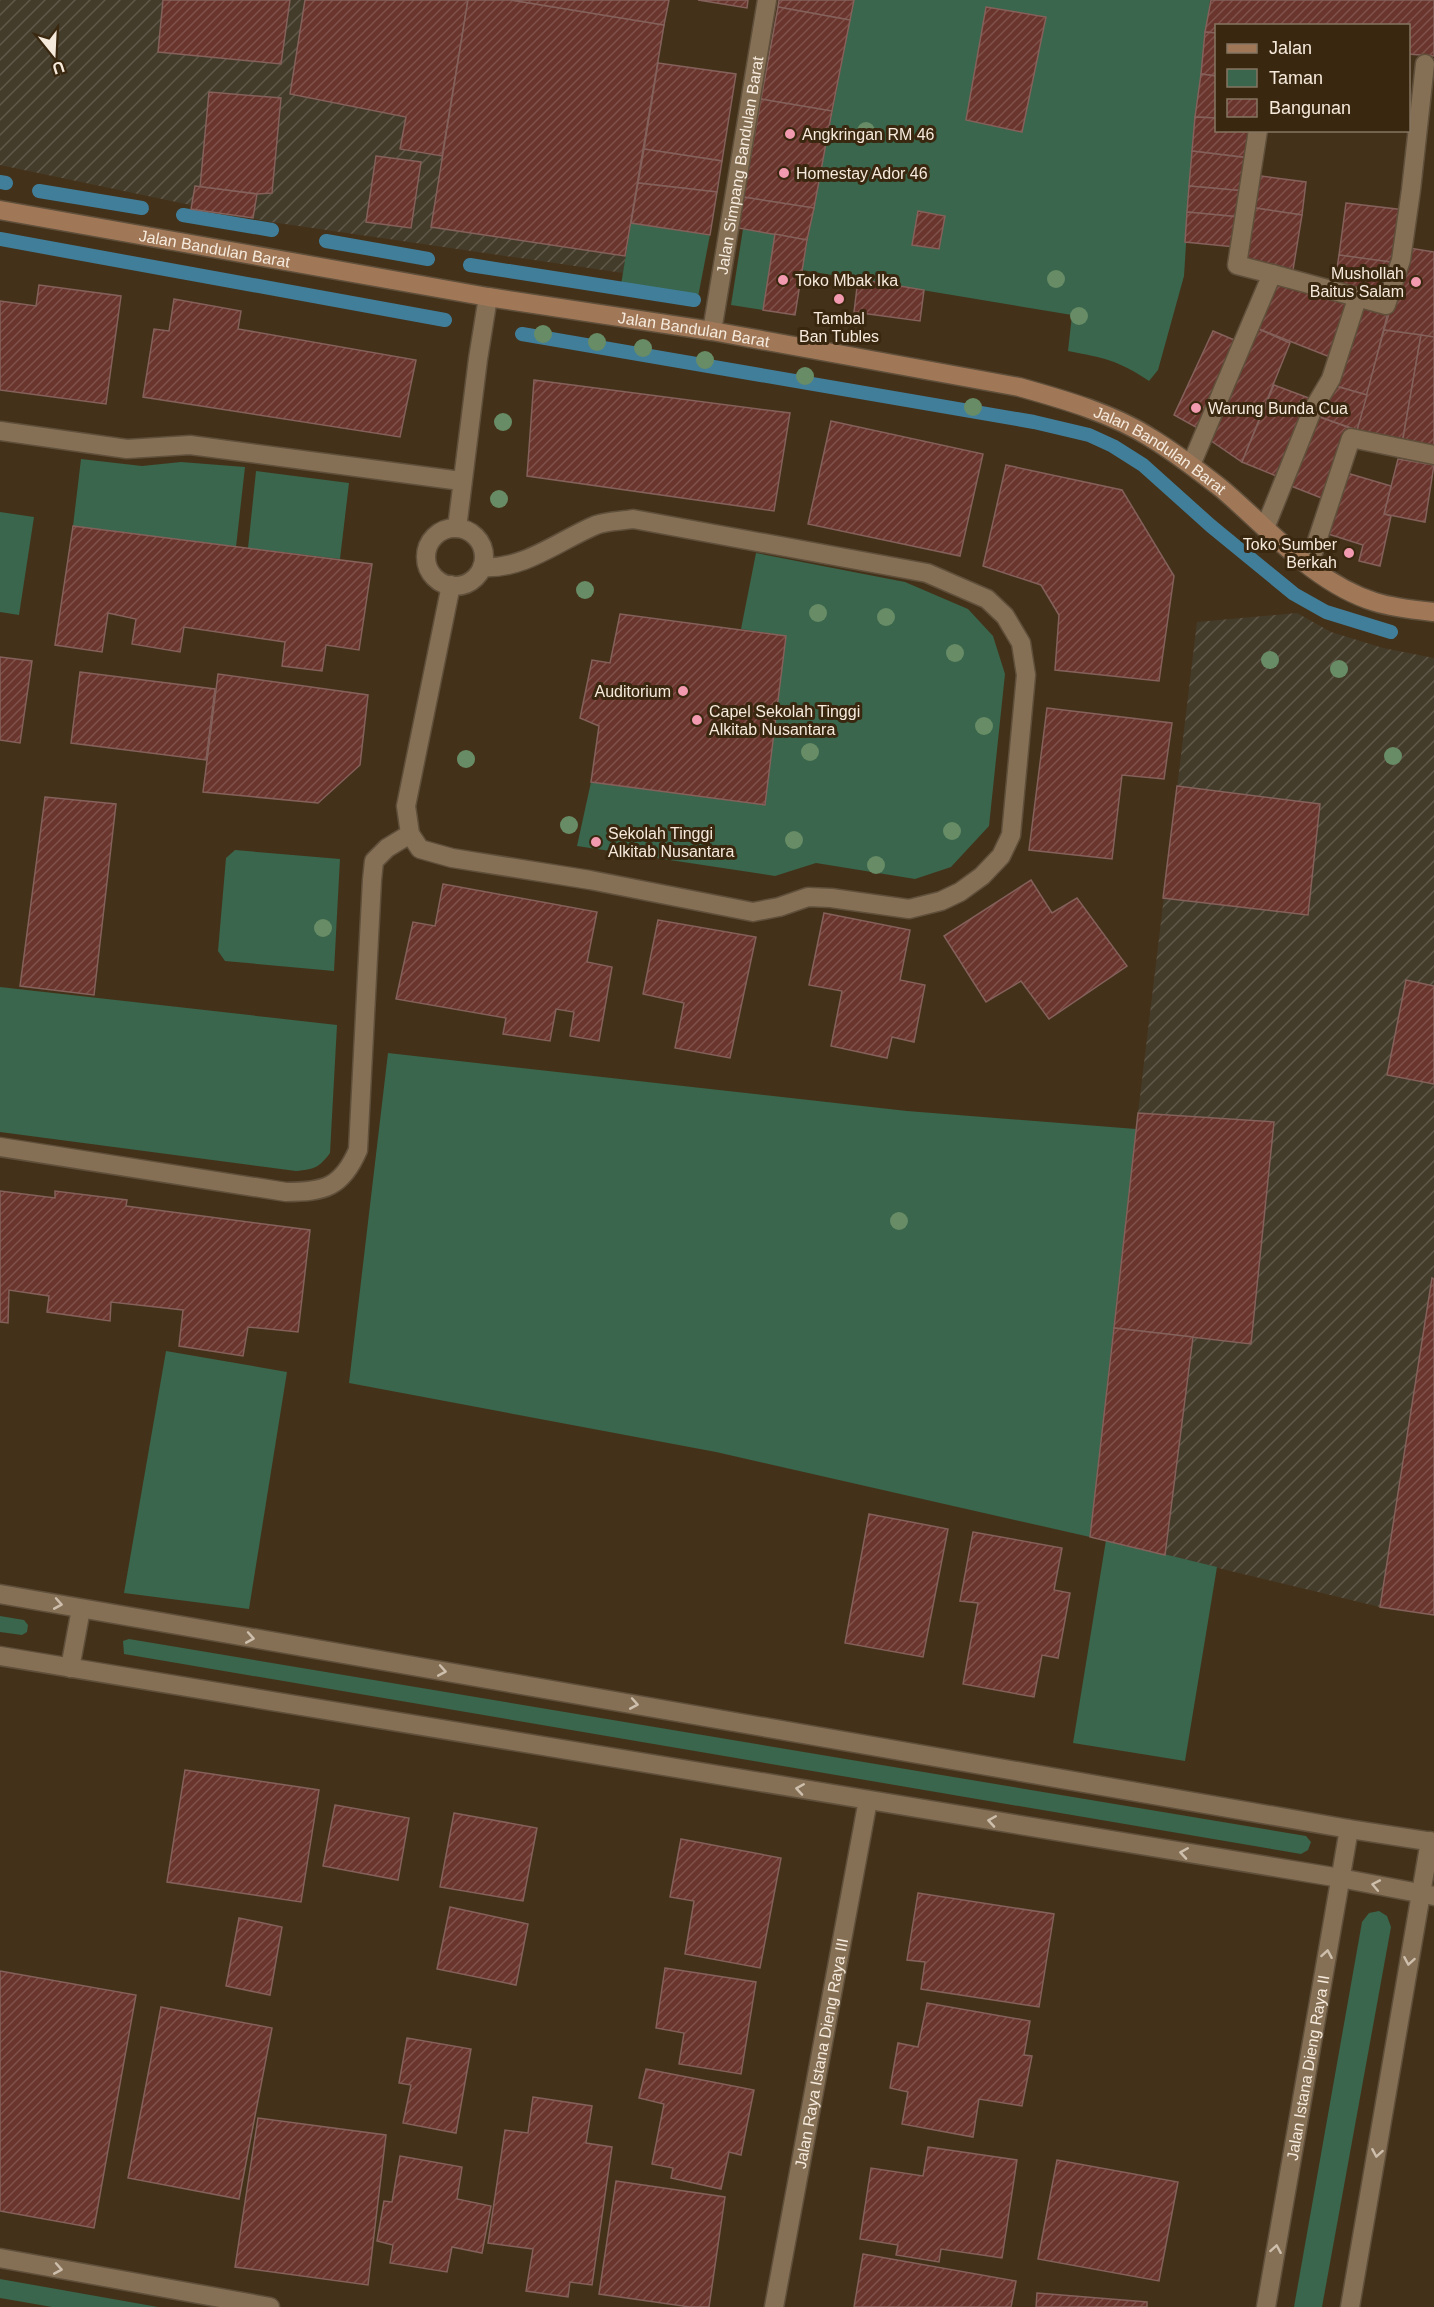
<svg xmlns="http://www.w3.org/2000/svg" width="1434" height="2307" viewBox="0 0 1434 2307" font-family="Helvetica,sans-serif">
<style>
.industrial{fill:url(#industrial-furrows)}
.green{fill:#39664c}
.lines{fill:none;stroke-linecap:round;stroke-linejoin:round}
.stream{stroke:#417e9a;stroke-width:14}
.building{fill:url(#building-hatch);stroke:#84615b;stroke-width:1.5}
.lane-casing{stroke:#5f4f3b;stroke-width:21}
.street-casing{stroke:#5f4f3b;stroke-width:21}
.secondary-casing{stroke:#5f4f3b;stroke-width:21}
.lane{stroke:#857056;stroke-width:18}
.street{stroke:#857056;stroke-width:18}
.secondary{stroke:#a07858;stroke-width:18}
.tree{fill:#678c66}
.oneway{stroke:#cebfad}
.poi-dot{fill:#f29ab0;stroke:#39270f;stroke-width:2}
.labels{text-anchor:middle;stroke-width:6;stroke-linejoin:round;paint-order:stroke}
.poi-label{font-size:16px;fill:#f6eadc;stroke:#39270f;text-anchor:start}
.street-label{font-size:16px;fill:#f6eadc;stroke:#39270f}
</style>
<defs>
<pattern id="industrial-furrows" width="10" height="10" patternUnits="userSpaceOnUse" patternTransform="scale(1.5)"><rect width="10" height="10" fill="#443c2b"/><path d="M-1 1l2-2M0 10L10 0M9 11l2-2" fill="none" stroke="#605849"/></pattern>
<pattern id="building-hatch" width="6" height="6" patternUnits="userSpaceOnUse" patternTransform="scale(1.5)"><rect width="6" height="6" fill="#69352d"/><path d="M-1 1l2-2M0 6l6-6M5 7l2-2" fill="none" stroke="#7f524b"/></pattern>
</defs>
<rect width="100%" height="100%" fill="#443119"/>
<g class="industrial">
<polygon points="0,0 669,0 623,273 271,222 0,165"/>
<polygon points="1297,613 1331,632 1383,648 1434,658 1434,1615 1380,1607 1090,1537 1138,1113 1197,622"/>
</g>
<g class="green">
<path d="M854,0H1210L1192,151L1184,276L1158,370L1149,381C1118,360 1104,358 1068,351L1072,315L802,270Z"/>
<polygon points="631,223 710,235 698,297 621,285"/>
<polygon points="743,229 775,234 763,310 731,305"/>
<polygon points="81,459 142,466 181,462 245,467 236,547 73,526"/>
<polygon points="256,471 349,483 340,559 248,548"/>
<polygon points="0,512 34,517 19,615 0,612"/>
<polygon points="756,553 905,582 968,609 993,636 1005,674 989,826 951,867 915,879 816,863 775,876 577,846 591,782 765,805 786,636 741,629"/>
<polygon points="235,850 340,859 334,971 225,961 218,951 226,858"/>
<path d="M0,987L337,1025L330,1153C319,1168 314,1169 296,1171L0,1132Z"/>
<polygon points="388,1053 907,1111 1136,1129 1090,1537 716,1452 349,1383"/>
<polygon points="166,1351 287,1372 249,1609 124,1593"/>
<polygon points="1106,1540 1217,1567 1185,1761 1073,1743"/>
<polygon points="0,1616 24,1620 28,1625 27,1632 22,1635 0,1632"/>
<polygon points="129,1639 1306,1836 1311,1842 1308,1850 1301,1854 124,1654 123,1641"/>
<polygon points="1379,1911 1387,1916 1391,1927 1322,2307 1294,2307 1362,1922 1369,1913"/>
<polygon points="0,2279 158,2307 52,2307 0,2298"/>
</g>
<g class="lines">
<g class="stream">
<polyline points="0,182 6,183"/>
<polyline points="39,191 142,208"/>
<polyline points="183,215 272,230"/>
<polyline points="0,239 445,320"/>
<polyline points="326,241 428,259"/>
<polyline points="470,265 694,300"/>
<polyline points="522,334 1034,422 1089,435 1113,446 1143,465 1211,526 1294,594 1326,612 1391,632"/>
</g>
</g>
<g class="building">
<polygon points="163,0 290,0 281,64 158,52"/>
<polygon points="305,0 468,0 442,156 400,149 406,117 290,94"/>
<polygon points="468,0 511,0 664,25 625,256 431,227"/>
<polygon points="511,0 669,0 664,25"/>
<polygon points="698,0 748,0 747,8"/>
<polygon points="779,0 854,0 850,20 778,7"/>
<polygon points="1211,0 1434,0 1434,56 1408,54 1408,26 1216,26 1216,33 1205,32"/>
<polygon points="778,7 850,20 832,111 761,99"/>
<polygon points="986,7 1046,17 1022,132 966,120"/>
<polygon points="1205,32 1216,33 1216,76 1201,74"/>
<polygon points="658,63 736,74 722,161 644,149"/>
<polygon points="1201,74 1216,76 1216,118 1195,117"/>
<polygon points="209,92 281,98 272,193 257,194 200,187"/>
<polygon points="761,99 832,111 814,208 743,197"/>
<polygon points="1195,117 1216,118 1216,130 1254,130 1249,158 1192,151"/>
<polygon points="644,149 722,161 717,192 638,183"/>
<polygon points="1192,151 1249,158 1245,191 1189,186"/>
<polygon points="376,156 421,162 411,228 366,222"/>
<polygon points="1254,175 1306,182 1302,215 1249,207"/>
<polygon points="638,183 717,192 710,235 631,223"/>
<polygon points="195,186 257,194 253,218 191,209"/>
<polygon points="1189,186 1245,191 1240,217 1187,212"/>
<polygon points="743,197 814,208 807,240 738,228"/>
<polygon points="1346,203 1405,210 1398,263 1339,255"/>
<polygon points="1249,207 1302,215 1292,276 1239,263"/>
<polygon points="918,211 945,216 939,249 912,245"/>
<polygon points="1187,212 1240,217 1235,247 1185,242"/>
<polygon points="775,234 807,240 795,315 763,310"/>
<polygon points="1409,248 1434,252 1434,337 1384,330"/>
<polygon points="1339,255 1398,263 1385,301 1334,288"/>
<polygon points="858,279 924,290 920,321 854,312"/>
<polygon points="1274,279 1349,304 1335,359 1254,327"/>
<polygon points="39,285 121,296 106,404 0,390 0,301 36,306"/>
<polygon points="174,299 241,311 238,329 416,360 400,437 143,397 154,329 169,331"/>
<polygon points="1360,304 1388,312 1367,395 1332,385"/>
<polygon points="1254,327 1290,343 1242,462 1207,438"/>
<polygon points="1384,330 1421,335 1402,444 1357,430"/>
<polygon points="1213,331 1239,342 1201,430 1174,415"/>
<polygon points="1421,335 1434,337 1434,448 1402,444"/>
<polygon points="534,380 790,413 774,511 527,476"/>
<polygon points="1274,385 1314,400 1281,478 1242,462"/>
<polygon points="1332,385 1367,395 1357,430 1314,415"/>
<polygon points="1314,415 1350,428 1324,499 1286,484"/>
<polygon points="831,421 983,454 960,556 808,524"/>
<polygon points="1398,459 1434,465 1425,522 1384,514"/>
<polygon points="1006,465 1122,490 1174,576 1159,681 1055,670 1059,615 1041,585 983,566"/>
<polygon points="1347,473 1391,486 1384,514 1391,516 1380,566 1359,561 1363,545 1325,533"/>
<polygon points="73,526 372,564 359,650 326,645 322,671 282,666 285,642 184,627 180,652 132,644 136,619 108,613 102,652 55,645"/>
<polygon points="620,614 786,636 765,805 591,782 599,726 580,718 592,660 610,663"/>
<polygon points="0,657 32,661 20,743 0,740"/>
<polygon points="80,672 215,689 206,760 71,743"/>
<polygon points="218,674 368,695 360,765 318,803 203,792"/>
<polygon points="1047,708 1172,723 1164,779 1122,775 1112,859 1029,850"/>
<polygon points="1177,786 1320,804 1308,915 1163,898"/>
<polygon points="45,797 116,804 94,995 20,986"/>
<polygon points="1031,880 1052,913 1077,898 1127,966 1049,1019 1021,981 986,1002 944,936"/>
<polygon points="443,884 597,912 587,962 612,967 599,1041 570,1036 574,1012 556,1009 550,1041 503,1034 506,1018 396,999 413,922 435,926"/>
<polygon points="824,913 910,930 900,980 925,985 914,1042 892,1037 887,1058 831,1046 842,991 809,985"/>
<polygon points="658,920 756,937 730,1058 675,1048 684,1003 643,994"/>
<polygon points="1406,980 1434,986 1434,1084 1387,1075"/>
<polygon points="1138,1113 1274,1122 1251,1344 1114,1328"/>
<polygon points="0,1191 55,1198 55,1191 127,1200 126,1206 310,1230 298,1332 248,1327 243,1356 179,1346 183,1310 111,1302 110,1321 47,1312 49,1296 9,1290 8,1323 0,1322"/>
<polygon points="1432,1278 1434,1279 1434,1615 1380,1607"/>
<polygon points="1114,1328 1193,1337 1165,1555 1090,1537"/>
<polygon points="869,1514 948,1529 923,1657 845,1643"/>
<polygon points="973,1532 1062,1548 1054,1590 1070,1593 1058,1658 1042,1655 1034,1697 963,1684 978,1603 960,1601"/>
<polygon points="185,1770 319,1790 301,1902 167,1882"/>
<polygon points="335,1805 409,1818 398,1880 323,1866"/>
<polygon points="454,1813 537,1828 523,1901 440,1887"/>
<polygon points="681,1839 781,1858 760,1968 685,1954 694,1901 670,1897"/>
<polygon points="918,1893 1054,1914 1039,2007 921,1989 925,1962 907,1960"/>
<polygon points="450,1907 528,1924 516,1985 437,1969"/>
<polygon points="239,1918 282,1927 270,1995 226,1986"/>
<polygon points="665,1968 756,1982 741,2074 679,2064 684,2033 656,2028"/>
<polygon points="0,1971 136,1995 94,2228 0,2211"/>
<polygon points="927,2003 1030,2021 1024,2055 1032,2056 1022,2106 979,2099 973,2137 902,2124 908,2092 890,2088 898,2043 918,2047"/>
<polygon points="161,2007 272,2028 239,2199 128,2178"/>
<polygon points="407,2038 471,2049 456,2133 403,2123 411,2085 399,2083"/>
<polygon points="646,2069 754,2090 741,2155 729,2152 721,2189 671,2178 673,2168 652,2164 664,2104 639,2098"/>
<polygon points="533,2097 592,2106 586,2143 612,2147 592,2285 570,2282 568,2297 526,2291 533,2249 488,2243 505,2130 528,2133"/>
<polygon points="258,2118 386,2135 368,2285 235,2267"/>
<polygon points="928,2147 1017,2160 1002,2258 941,2249 939,2262 896,2255 898,2245 860,2239 871,2168 923,2176"/>
<polygon points="400,2156 462,2167 457,2199 491,2206 482,2253 452,2247 447,2272 390,2263 393,2245 377,2241 384,2201 392,2202"/>
<polygon points="1057,2160 1178,2182 1159,2281 1038,2259"/>
<polygon points="616,2181 725,2197 709,2307 690,2307 599,2294"/>
<polygon points="863,2254 1016,2281 1011,2307 854,2307"/>
<polygon points="1037,2293 1147,2302 1147,2307 1036,2307"/>
</g>
<g class="lines">
<g class="lane-casing">
<g id="lane">
<polyline points="1272,274 1386,305 1401,260 1411,190 1425,64"/>
<polyline points="0,431 127,449 190,445 461,481"/>
<polyline points="1191,465 1272,274 1237,265 1258,130"/>
<polyline points="457,528 478,359 488,297"/>
<polyline points="1265,528 1312,411 1331,379 1357,299"/>
<circle cx="455" cy="557" r="29"/>
<polyline points="1309,565 1351,438 1434,455"/>
<path d="M410,834L420,849L452,858L590,880L753,912L779,907L808,897L831,898L909,909L941,901L960,892L982,876L1001,856L1011,835L1026,675L1021,643L1005,616L987,599L927,573L633,519C622,521 607,521 596,525C558,541 524,570 482,567"/>
<path d="M0,1147L286,1192C325,1192 342,1187 358,1150L372,880L374,861L387,848L410,834L406,806L451,585"/>
</g>
</g>
<g class="street-casing">
<g id="street">
<path id="s1" d="M712,331L767,0"/>
<polyline points="0,1594 1349,1829 1434,1842"/>
<polyline points="0,1656 1340,1878 1434,1896"/>
<polyline points="70,1668 81,1609"/>
<polyline points="0,2258 270,2307"/>
<path id="s2" d="M774,2307L868,1800"/>
<path id="s3" d="M1266,2307L1349,1829"/>
<polyline points="1350,2307 1430,1841"/>
</g>
</g>
<g class="secondary-casing">
<g id="secondary">
<path id="s4" d="M0,210L488,297L712,331L1019,387C1062,399 1114,414 1151,438C1176,453 1199,471 1222,489C1269,529 1314,583 1375,602C1394,608 1415,610 1434,612"/>
</g>
</g>
<use href="#lane" class="lane"/>
<use href="#street" class="street"/>
<use href="#secondary" class="secondary"/>
</g>
<g class="tree">
<circle cx="866" cy="131" r="9"/>
<circle cx="1056" cy="279" r="9"/>
<circle cx="1079" cy="316" r="9"/>
<circle cx="543" cy="334" r="9"/>
<circle cx="597" cy="342" r="9"/>
<circle cx="643" cy="348" r="9"/>
<circle cx="705" cy="360" r="9"/>
<circle cx="805" cy="376" r="9"/>
<circle cx="973" cy="407" r="9"/>
<circle cx="503" cy="422" r="9"/>
<circle cx="499" cy="499" r="9"/>
<circle cx="585" cy="590" r="9"/>
<circle cx="818" cy="613" r="9"/>
<circle cx="886" cy="617" r="9"/>
<circle cx="955" cy="653" r="9"/>
<circle cx="1270" cy="660" r="9"/>
<circle cx="1339" cy="669" r="9"/>
<circle cx="984" cy="726" r="9"/>
<circle cx="810" cy="752" r="9"/>
<circle cx="1393" cy="756" r="9"/>
<circle cx="466" cy="759" r="9"/>
<circle cx="569" cy="825" r="9"/>
<circle cx="952" cy="831" r="9"/>
<circle cx="794" cy="840" r="9"/>
<circle cx="876" cy="865" r="9"/>
<circle cx="323" cy="928" r="9"/>
<circle cx="899" cy="1221" r="9"/>
</g>
<defs><path id="oneway-chevron" d="M-2-3.5L2.5 0L-2 3.5" fill="none" stroke-width="1.6" stroke-linecap="round" stroke-linejoin="round" transform="scale(1.5)"/></defs>
<g class="oneway">
<use href="#oneway-chevron" transform="translate(58 1604) rotate(10)"/>
<use href="#oneway-chevron" transform="translate(250 1638) rotate(10)"/>
<use href="#oneway-chevron" transform="translate(442 1671) rotate(10)"/>
<use href="#oneway-chevron" transform="translate(634 1704) rotate(10)"/>
<use href="#oneway-chevron" transform="translate(800 1789) rotate(-171)"/>
<use href="#oneway-chevron" transform="translate(992 1821) rotate(-171)"/>
<use href="#oneway-chevron" transform="translate(1184 1853) rotate(-171)"/>
<use href="#oneway-chevron" transform="translate(1376 1885) rotate(-169)"/>
<use href="#oneway-chevron" transform="translate(1327 1954) rotate(-80)"/>
<use href="#oneway-chevron" transform="translate(1409 1961) rotate(100)"/>
<use href="#oneway-chevron" transform="translate(1377 2153) rotate(100)"/>
<use href="#oneway-chevron" transform="translate(1276 2249) rotate(-80)"/>
<use href="#oneway-chevron" transform="translate(58 2269) rotate(10)"/>
</g>
<g class="poi-dot">
<circle cx="790" cy="134" r="6"/>
<circle cx="784" cy="173" r="6"/>
<circle cx="783" cy="280" r="6"/>
<circle cx="1416" cy="282" r="6"/>
<circle cx="839" cy="299" r="6"/>
<circle cx="1196" cy="408" r="6"/>
<circle cx="1349" cy="553" r="6"/>
<circle cx="683" cy="691" r="6"/>
<circle cx="697" cy="720" r="6"/>
<circle cx="596" cy="842" r="6"/>
</g>
<g class="labels">
<g class="poi-label">
<text x="802" y="140">Angkringan RM 46</text>
<text x="796" y="179">Homestay Ador 46</text>
<text x="1404" y="279" text-anchor="end">Mushollah<tspan x="1404" dy="18">Baitus Salam</tspan></text>
<text x="795" y="286">Toko Mbak Ika</text>
<text x="839" y="324" text-anchor="middle">Tambal<tspan x="839" dy="18">Ban Tubles</tspan></text>
<text x="1208" y="414">Warung Bunda Cua</text>
<text x="1337" y="550" text-anchor="end">Toko Sumber<tspan x="1337" dy="18">Berkah</tspan></text>
<text x="671" y="697" text-anchor="end">Auditorium</text>
<text x="709" y="717">Capel Sekolah Tinggi<tspan x="709" dy="18">Alkitab Nusantara</tspan></text>
<text x="608" y="839">Sekolah Tinggi<tspan x="608" dy="18">Alkitab Nusantara</tspan></text>
</g>
<g class="street-label">
<text dy="6" stroke="none"><textPath href="#s1" startOffset="168">Jalan Simpang Bandulan Barat</textPath></text>
<text dy="6" stroke="none"><textPath href="#s4" startOffset="218">Jalan Bandulan Barat</textPath></text>
<text dy="6" stroke="none"><textPath href="#s4" startOffset="704">Jalan Bandulan Barat</textPath></text>
<text dy="6" stroke="none"><textPath href="#s4" startOffset="1190">Jalan Bandulan Barat</textPath></text>
<text dy="6" stroke="none"><textPath href="#s2" startOffset="258">Jalan Raya Istana Dieng Raya III</textPath></text>
<text dy="6" stroke="none"><textPath href="#s3" startOffset="243">Jalan Istana Dieng Raya II</textPath></text>
</g>
</g>
<rect x="1215" y="24" width="195" height="108" fill="#39270f" stroke="#857561" stroke-width="1.5"/>
<rect x="1227" y="44" width="30" height="9" fill="#a07858" stroke="#857561" stroke-width="1.5"/>
<text x="1269" y="54" font-size="18" fill="#f6eadc">Jalan</text>
<rect x="1227" y="69" width="30" height="18" fill="#39664c" stroke="#857561" stroke-width="1.5"/>
<text x="1269" y="84" font-size="18" fill="#f6eadc">Taman</text>
<rect x="1227" y="99" width="30" height="18" fill="url(#building-hatch)" stroke="#857561" stroke-width="1.5"/>
<text x="1269" y="114" font-size="18" fill="#f6eadc">Bangunan</text>
<g transform="translate(54 54) rotate(162)" stroke="#39270f" stroke-width="4.5" paint-order="stroke">
<path d="M0-4.5L10 22L0 15L-10 22Z" fill="#f6eadc"/>
<text y="-9" font-size="16" font-weight="bold" text-anchor="middle" fill="#f6eadc">U</text>
</g>
</svg>
